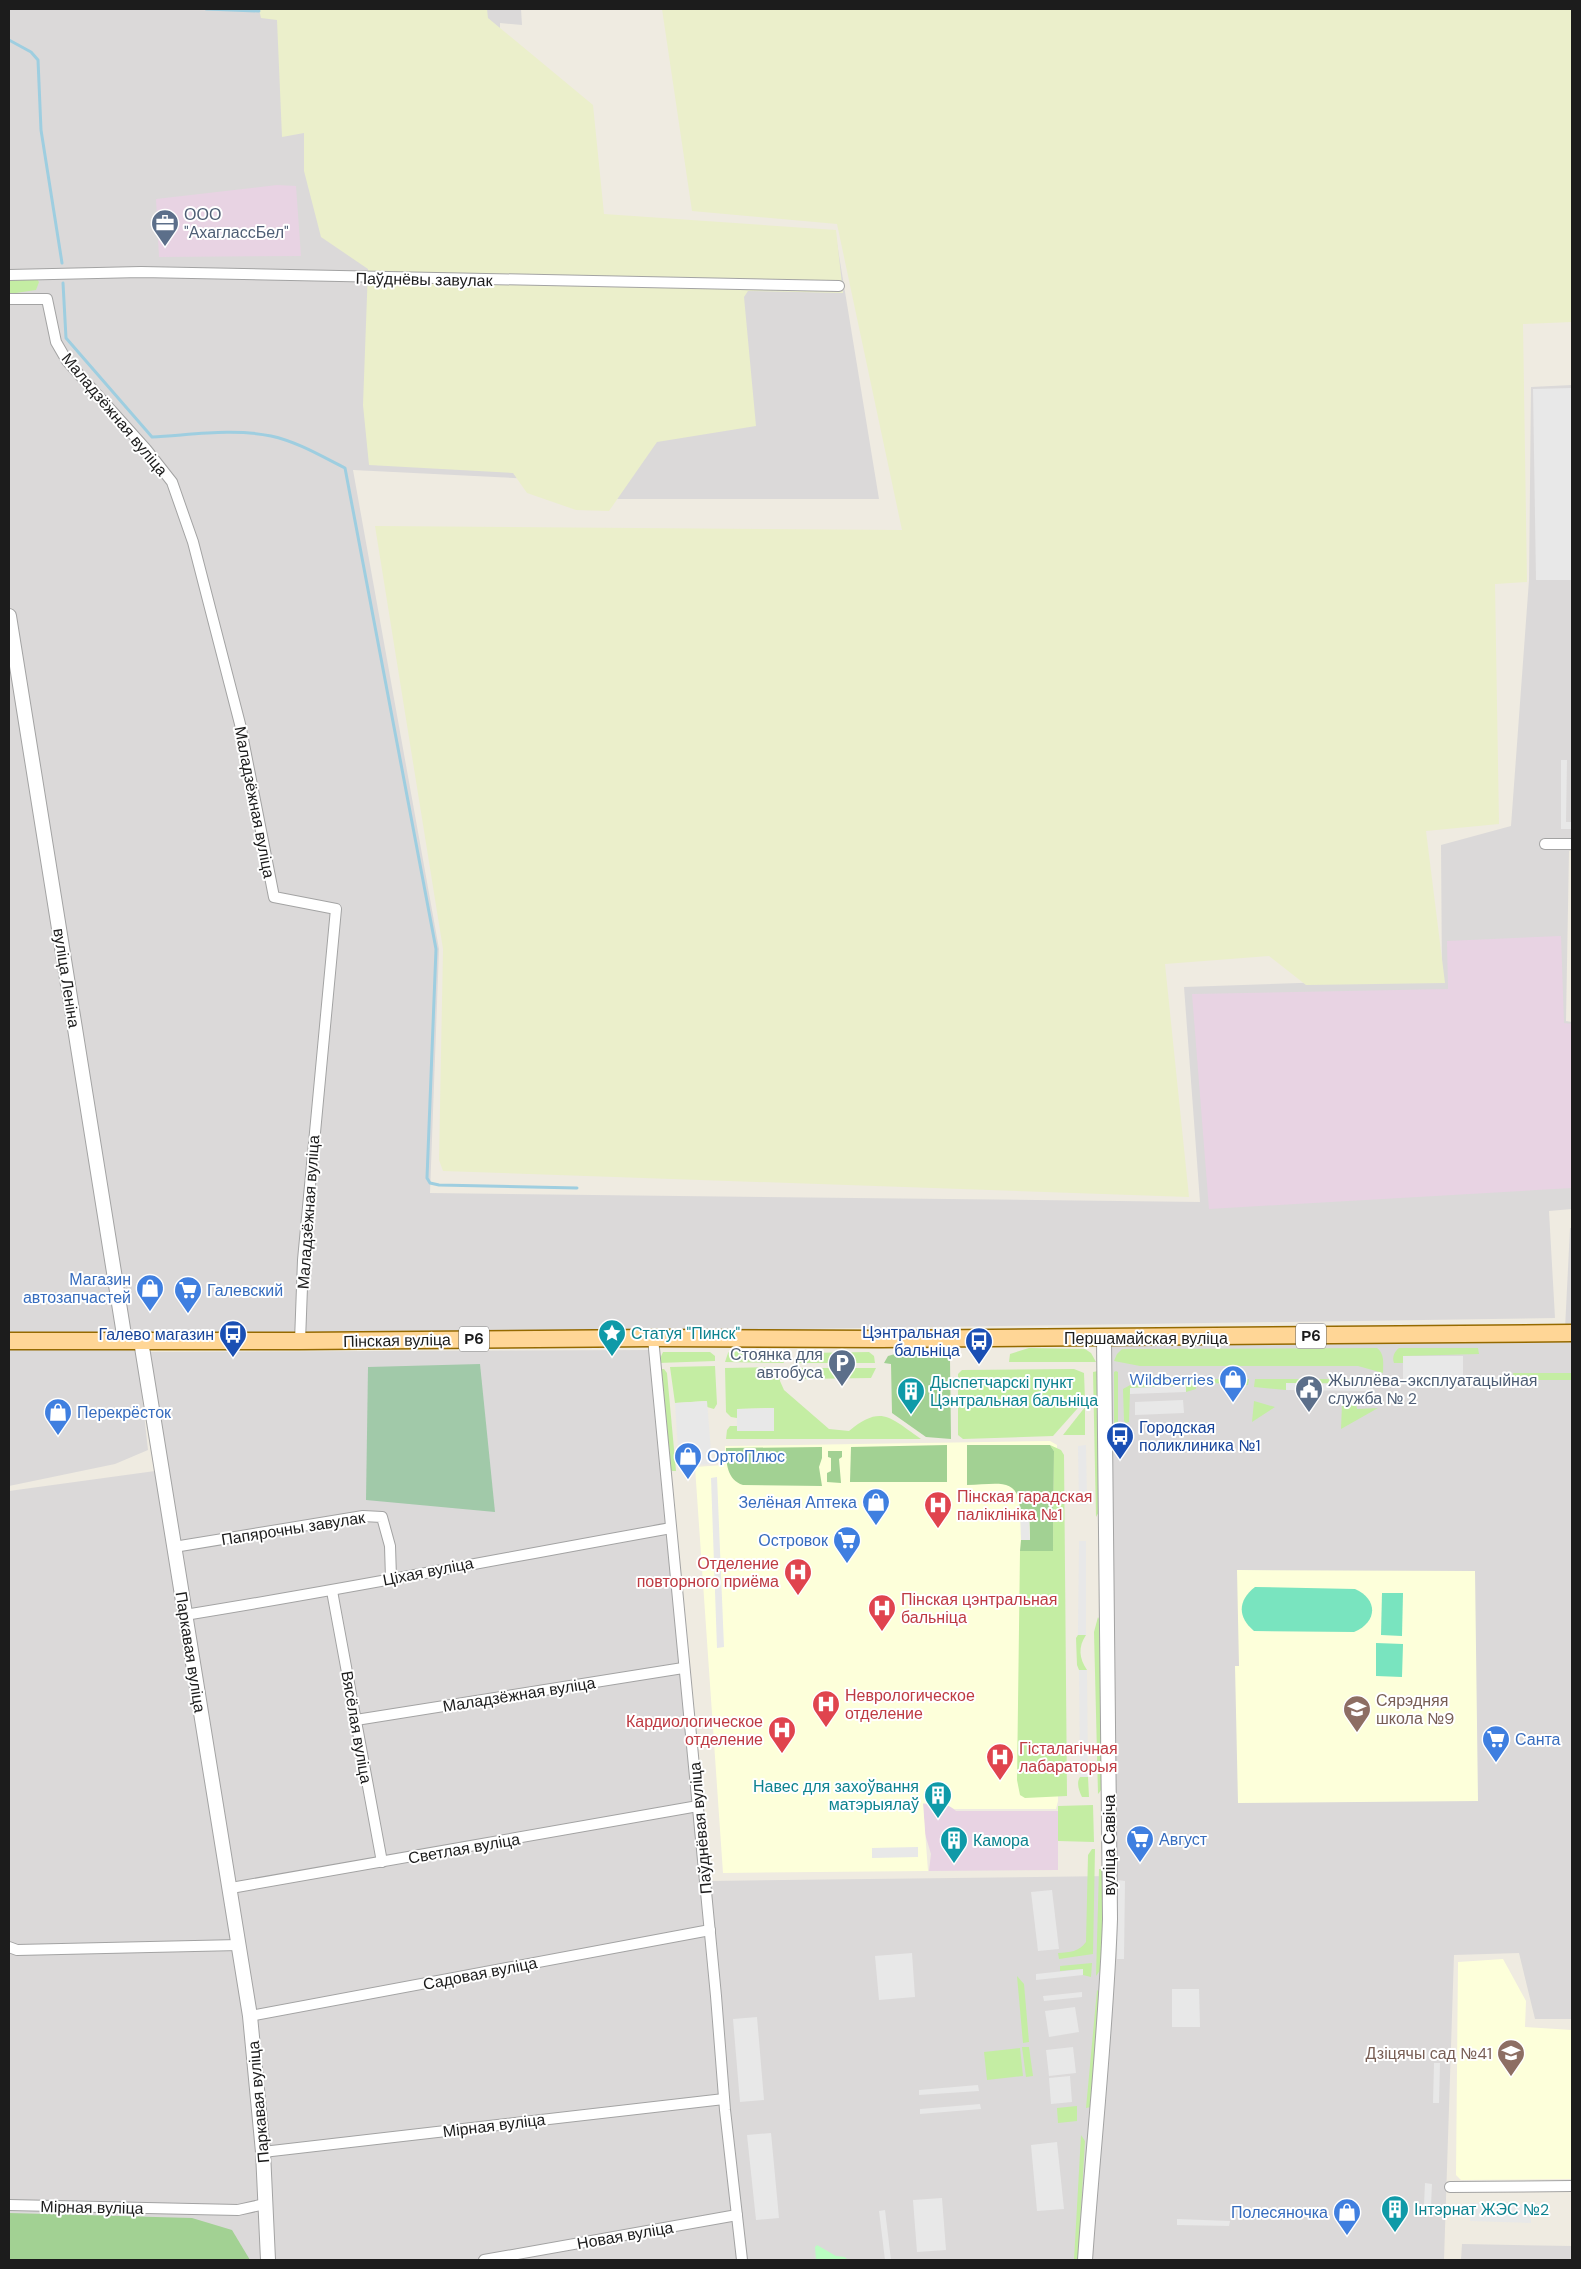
<svg xmlns="http://www.w3.org/2000/svg" width="1581" height="2269" viewBox="0 0 1581 2269" font-family="'DM Sans',sans-serif">
<style>
.residential{fill:#dbd9d9}
.industrial{fill:#e8d3e3}
.education{fill:#fdffda}
.farmland{fill:#ebefcb}
.grass{fill:#c4eda3}
.forest{fill:#a2d193}
.cemetery{fill:#a1c9a9}
.park{fill:#bafdc2}
.pitch{fill:#79e4bf}
.parking{fill:#e8e8e8}
.lines{fill:none;stroke-linecap:round;stroke-linejoin:round}
.stream{stroke:#9ecee0;stroke-width:3}
.minor-casing{stroke:#a3a3a3;stroke-width:12}
.tertiary-casing{stroke:#a3a3a3;stroke-width:16}
.primary-casing{stroke:#956a00;stroke-width:19}
.minor{stroke:#fff;stroke-width:10}
.tertiary{stroke:#fff;stroke-width:14}
.primary{stroke:#ffd696;stroke-width:16}
.labels{text-anchor:middle;stroke-width:4;stroke-linejoin:round;paint-order:stroke}
.shield{fill:#fff;stroke:#606060;stroke-width:1}
.shield-label{font-size:15px;font-weight:bold;fill:#1c1c1c}
.service-label{font-size:16px;fill:#4e5e75;stroke:#fff;text-anchor:start}
.street-label{font-size:16px;fill:#1c1c1c;stroke:#fff}
.shop-label{font-size:16px;fill:#366cbe;stroke:#fff;text-anchor:end}
.transit-label{font-size:16px;fill:#164399;stroke:#fff;text-anchor:end}
.culture-label{font-size:16px;fill:#0d838f;stroke:#fff;text-anchor:start}
.health-label{font-size:16px;fill:#be3a42;stroke:#fff;text-anchor:start}
.education-label{font-size:16px;fill:#785e54;stroke:#fff;text-anchor:start}
</style>
<rect width="100%" height="100%" fill="#efebe1"/>
<g class="residential">
<polygon points="9,9 521,9 522,25 500,23 499,174 543,250 836,237 879,499 614,499 535,479 353,470 439,949 430,1193 1200,1202 1184,987 1442,978 1441,845 1511,826 1529,580 1531,387 1572,385 1572,850 1569,851 1566,1021 1572,1022 1572,1209 1549,1211 1555,1318 524,1333 135,1332 148,1450 115,1464 9,1486"/>
<polygon points="1570,1228 1572,1228 1572,1329 1565,1329"/>
<polygon points="1572,1340 1572,2019 1535,2019 1519,1953 1454,1955 1444,2260 744,2260 710,1881 1113,1876 1109,1343"/>
<polygon points="655,1350 743,2260 9,2260 9,1491 155,1471 140,1352"/>
<polygon points="1462,2244 1572,2246 1572,2260 1461,2260"/>
</g>
<g class="industrial">
<polygon points="277,185 296,186 301,256 159,257 156,199"/>
<polygon points="1561,936 1564,1023 1572,1024 1572,1188 1209,1209 1192,994 1448,989 1447,941"/>
<polygon points="923,1804 950,1806 956,1811 1058,1811 1058,1870 929,1871 931,1854 925,1834"/>
</g>
<g class="education">
<polygon points="1050,1441 1057,1445 1058,1801 1056,1809 954,1809 949,1806 923,1803 928,1871 723,1873 695,1467 724,1465 725,1446"/>
<polygon points="1237,1570 1475,1571 1478,1801 1238,1803 1235,1666 1239,1666"/>
<polygon points="1503,1959 1526,2001 1525,2027 1572,2030 1572,2179 1461,2180 1456,2175 1458,1962"/>
</g>
<g class="farmland">
<polygon points="259,9 487,9 488,18 593,105 604,214 836,230 843,293 748,291 744,297 756,426 657,442 609,511 576,510 527,493 513,473 369,465 363,405 368,269 321,237 304,171 304,133 282,137 277,20 261,18"/>
<polygon points="662,9 1572,9 1572,322 1523,324 1527,582 1495,584 1499,824 1426,831 1445,983 1306,985 1269,956 1165,964 1189,1197 443,1171 439,1160 443,949 375,526 902,530 837,224 692,211"/>
</g>
<g class="grass">
<polygon points="9,278 36,278 39,282 36,290 9,294"/>
<polygon points="1029,1348 1085,1349 1091,1353 1096,1362 1009,1362 1010,1354"/>
<path d="M1377,1348C1385,1354 1383,1364 1383,1373L1358,1366H1140L1114,1361L1117,1354L1122,1349Z"/>
<path d="M1399,1348H1478L1479,1354L1404,1356L1403,1363H1394C1392,1357 1394,1352 1399,1348Z"/>
<polygon points="730,1351 775,1351 781,1356 784,1363 725,1362 728,1353"/>
<polygon points="663,1352 710,1352 715,1356 715,1361 658,1363"/>
<polygon points="869,1352 874,1356 875,1363 795,1363 803,1353"/>
<polygon points="715,1366 717,1404 714,1409 707,1407 706,1401 675,1403 670,1367"/>
<path d="M780,1367V1381L784,1390L829,1429L849,1431C882,1404 890,1418 921,1439H726L727,1430L730,1426H737L738,1431L774,1430V1408L737,1409V1418L731,1417L726,1412L725,1368Z"/>
<polygon points="795,1368 876,1368 871,1378 799,1379 796,1375"/>
<polygon points="658,1369 664,1369 667,1373 676,1471 672,1471 669,1467"/>
<polygon points="1074,1369 1084,1373 1085,1400 1053,1436 963,1439 958,1435 958,1374 962,1370"/>
<polygon points="1098,1371 1101,1508 1096,1517 1093,1372"/>
<polygon points="1116,1371 1118,1372 1118,1428 1114,1455 1114,1372"/>
<polygon points="1513,1373 1572,1373 1572,1380 1514,1380"/>
<polygon points="1141,1379 1197,1379 1196,1389 1186,1392 1186,1386 1130,1388 1129,1422 1126,1423 1124,1421 1123,1389"/>
<polygon points="1202,1379 1249,1379 1248,1385 1212,1383 1202,1386"/>
<polygon points="1255,1379 1349,1379 1373,1384 1286,1383 1286,1390 1254,1387"/>
<polygon points="1254,1401 1275,1407 1252,1422"/>
<polygon points="1356,1403 1357,1409 1378,1408 1341,1429 1342,1404"/>
<polygon points="1085,1407 1085,1435 1063,1435"/>
<polygon points="1050,1445 1061,1450 1064,1455 1067,1796 1025,1798 1020,1795 1017,1780 1020,1551 1053,1551 1054,1451"/>
<polygon points="1098,1617 1101,1623 1102,1789 1098,1794 1094,1632"/>
<path d="M1078,1635H1086C1078,1647 1079,1658 1087,1670H1079L1077,1665L1076,1638Z"/>
<path d="M1080,1777H1088L1089,1797H1082C1079,1791 1076,1783 1080,1777Z"/>
<polygon points="1093,1805 1094,1842 1058,1841 1058,1806"/>
<path d="M1092,1849H1095L1093,1954L1059,1959L1058,1953C1070,1952 1079,1952 1086,1942L1088,1855Z"/>
<polygon points="1099,1869 1104,1869 1101,1969 1096,1976"/>
<polygon points="1092,1963 1091,1977 1083,1975 1082,1969 1060,1971 1060,1966"/>
<polygon points="1017,1976 1024,1984 1029,2042 1023,2043"/>
<polygon points="1097,1990 1100,1992 1091,2107 1086,2108"/>
<polygon points="1022,2047 1029,2047 1033,2076 1026,2077"/>
<polygon points="1020,2048 1023,2076 987,2080 984,2052"/>
<polygon points="1077,2106 1077,2121 1058,2123 1057,2108"/>
<polygon points="1081,2135 1085,2141 1078,2260 1074,2260"/>
</g>
<g class="forest">
<polygon points="895,1354 946,1354 950,1360 951,1439 926,1437 892,1413 891,1364 884,1363 888,1356"/>
<polygon points="947,1445 947,1482 850,1482 851,1447"/>
<path d="M967,1445H1050L1054,1451L1053,1551H1020L1021,1540H1030L1029,1512H1020C1020,1475 996,1485 967,1485Z"/>
<path d="M822,1447V1458L819,1467L822,1486L743,1485C727,1480 726,1463 726,1448Z"/>
<polygon points="828,1451 842,1451 842,1457 839,1459 841,1483 827,1482 827,1473 831,1471 831,1458 828,1457"/>
<polygon points="9,2213 192,2218 232,2230 250,2260 9,2260"/>
</g>
<polygon class="cemetery" points="480,1364 495,1512 366,1500 368,1367"/>
<polygon class="park" points="817,2245 836,2256 845,2257 848,2260 816,2260 815,2247"/>
<g class="pitch">
<path d="M1255,1587L1355,1589C1378,1599 1378,1622 1354,1632L1254,1631C1237,1617 1238,1600 1255,1587Z"/>
<polygon points="1382,1593 1403,1593 1402,1636 1381,1635"/>
<polygon points="1376,1643 1403,1644 1402,1677 1376,1676"/>
</g>
<g class="parking">
<polygon points="1572,388 1572,580 1536,580 1533,389"/>
<polygon points="1561,760 1567,760 1566,822 1572,822 1572,829 1561,829"/>
<rect x="1403" y="1356" width="60" height="24"/>
<polygon points="1286,1383 1373,1384 1373,1391 1286,1390"/>
<polygon points="1186,1386 1186,1392 1130,1394 1130,1388"/>
<polygon points="1183,1400 1184,1413 1135,1415 1135,1402"/>
<polygon points="707,1401 712,1464 679,1466 675,1403"/>
<polygon points="774,1408 774,1431 737,1431 737,1409"/>
<polygon points="1086,1445 1087,1505 1079,1505 1078,1446"/>
<polygon points="717,1477 724,1647 717,1648 711,1478"/>
<polygon points="1020,1512 1029,1512 1030,1540 1021,1540"/>
<polygon points="1079,1541 1086,1541 1086,1635 1078,1635"/>
<polygon points="1079,1670 1087,1670 1088,1777 1080,1777"/>
<polygon points="918,1847 918,1857 872,1858 872,1848"/>
<polygon points="1118,1880 1125,1881 1124,1959 1117,1959"/>
<polygon points="1052,1890 1059,1949 1038,1951 1031,1892"/>
<polygon points="912,1953 915,1997 879,2000 875,1956"/>
<polygon points="1083,1969 1083,1975 1036,1980 1036,1974"/>
<polygon points="1172,1989 1199,1989 1200,2027 1172,2027"/>
<polygon points="1082,1992 1082,1997 1044,2001 1043,1996"/>
<polygon points="1075,2007 1079,2032 1049,2037 1045,2011"/>
<polygon points="757,2017 764,2100 740,2102 733,2019"/>
<polygon points="1073,2047 1076,2073 1049,2076 1046,2050"/>
<polygon points="1434,2063 1440,2063 1439,2103 1433,2103"/>
<polygon points="1070,2076 1072,2102 1051,2104 1049,2078"/>
<polygon points="978,2085 979,2091 919,2095 919,2090"/>
<polygon points="980,2104 981,2109 920,2114 920,2109"/>
<polygon points="771,2133 779,2218 756,2220 747,2135"/>
<polygon points="1057,2142 1064,2209 1037,2211 1031,2145"/>
<polygon points="1425,2183 1432,2184 1431,2205 1424,2205"/>
<polygon points="942,2198 946,2250 917,2252 913,2200"/>
<polygon points="1471,2203 1531,2205 1531,2223 1470,2221"/>
<polygon points="885,2210 891,2260 885,2260 879,2211"/>
<polygon points="1177,2219 1230,2221 1229,2226 1177,2225"/>
</g>
<g class="lines">
<g class="stream">
<polyline points="206,9 259,11"/>
<polyline points="9,40 31,52 38,60 41,130 62,263"/>
<path d="M63,283L66,338L152,437C191,435 233,428 271,436C298,442 321,456 345,468L436,949L427,1178L430,1183L439,1185L577,1188"/>
</g>
<g class="minor-casing">
<g id="minor">
<polyline points="9,275 141,272 839,286"/>
<polyline points="9,299 47,299 56,342 67,361 146,449 172,482 193,542 240,724 274,897 336,909 303,1260 300,1341"/>
<polyline points="1545,844 1572,844"/>
<polyline points="653,1338 716,1996 725,2110 742,2260"/>
<polyline points="174,1547 363,1516 382,1517 390,1546 391,1578"/>
<polyline points="332,1591 382,1862"/>
<path d="M185,1615C347,1589 509,1557 671,1528"/>
<polyline points="356,1720 683,1668"/>
<polyline points="231,1888 698,1806"/>
<polyline points="9,1947 17,1950 239,1945"/>
<polyline points="250,2016 710,1930"/>
<polyline points="263,2152 724,2099"/>
<polyline points="1450,2187 1572,2186"/>
<polyline points="9,2205 238,2210 265,2204"/>
<polyline points="484,2260 737,2215"/>
</g>
</g>
<g class="tertiary-casing">
<g id="tertiary">
<polyline points="9,616 125,1341"/>
<polyline points="141,1341 250,2016 263,2152 268,2260"/>
<path d="M1085,2260C1093,2146 1106,2033 1110,1919L1104,1338"/>
</g>
</g>
<g class="primary-casing">
<polyline id="primary" points="9,1341 300,1341 653,1338 881,1339 1572,1333"/>
</g>
<use href="#minor" class="minor"/>
<use href="#tertiary" class="tertiary"/>
<use href="#primary" class="primary"/>
</g>
<defs>
<g id="office-pin" transform="scale(1.4375)"><path d="M0 17L-7.5 6A9.5 9.5 0 1 1 7.5 6Z" fill="#5c6f8a" stroke="#fff"/><path d="M-6-3h4V-5.5h4V-3h4V5H-6ZM-1-4.5V-3h2v-1.5ZM-6 0V1H6V0Z" fill="#fff"/></g>
<g id="shop-pin" transform="scale(1.4375)"><path d="M0 17L-7.5 6A9.5 9.5 0 1 1 7.5 6Z" fill="#3f7fe0" stroke="#fff"/><path d="M-5-2.5h2.3a2.7 3.5 0 0 1 5.4 0H5L5.5 6h-11ZM-1.5-2.5h3a1.5 2.3 0 0 0-3 0Z" fill="#fff"/></g>
<g id="supermarket-pin" transform="scale(1.4375)"><path d="M0 17L-7.5 6A9.5 9.5 0 1 1 7.5 6Z" fill="#3f7fe0" stroke="#fff"/><path d="M-6-5.5h2.5l.6 2H6L4.5 2H-2.5L-4.4-4H-6ZM-1.5 3.2a1.3 1.3 0 1 0 .1 0ZM3 3.2a1.3 1.3 0 1 0 .1 0Z" fill="#fff"/></g>
<g id="sight-pin" transform="scale(1.4375)"><path d="M0 17L-7.5 6A9.5 9.5 0 1 1 7.5 6Z" fill="#0f9aa8" stroke="#fff"/><path d="M0-6L1.8-2.2L6-1.7L2.9 1.2L3.7 5.4L0 3.3L-3.7 5.4L-2.9 1.2L-6-1.7L-1.8-2.2Z" fill="#fff"/></g>
<g id="bus-pin" transform="scale(1.4375)"><path d="M0 17L-7.5 6A9.5 9.5 0 1 1 7.5 6Z" fill="#1a4fb4" stroke="#fff"/><path d="M-5-6H5V4H4V6H2V4H-2V6H-4V4H-5ZM-3.5-4V0h7V-4ZM-3.5 1.2v1.5H-2V1.2ZM2 1.2v1.5H3.5V1.2Z" fill="#fff"/></g>
<g id="parking-pin" transform="scale(1.4375)"><path d="M0 17L-7.5 6A9.5 9.5 0 1 1 7.5 6Z" fill="#5c6f8a" stroke="#fff"/><path d="M-3.5-5.5H1a3.5 3.5 0 0 1 0 7H-1V5.5H-3.5ZM-1-3.4V-.6H.8a1.4 1.4 0 0 0 0-2.8Z" fill="#fff"/></g>
<g id="civic-pin" transform="scale(1.4375)"><path d="M0 17L-7.5 6A9.5 9.5 0 1 1 7.5 6Z" fill="#5c6f8a" stroke="#fff"/><path d="M-.6-6.5H3V-4.5H.6V-3L4-1V1h2V6H-6V1h2V-1L-.6-3ZM-1.2 2.5V6h2.4V2.5Z" fill="#fff"/></g>
<g id="building-pin" transform="scale(1.4375)"><path d="M0 17L-7.5 6A9.5 9.5 0 1 1 7.5 6Z" fill="#0f9aa8" stroke="#fff"/><path d="M-4-6H4V6H1V3H-1V6H-4ZM-2.5-4.3h1.7v1.8h-1.7ZM.8-4.3h1.7v1.8H.8ZM-2.5-1h1.7V.8h-1.7ZM.8-1h1.7V.8H.8Z" fill="#fff"/></g>
<g id="hospital-pin" transform="scale(1.4375)"><path d="M0 17L-7.5 6A9.5 9.5 0 1 1 7.5 6Z" fill="#e0444e" stroke="#fff"/><path d="M-5-5h3v3.5h4V-5h3V5h-3V1.5h-4V5h-3Z" fill="#fff"/></g>
<g id="school-pin" transform="scale(1.4375)"><path d="M0 17L-7.5 6A9.5 9.5 0 1 1 7.5 6Z" fill="#8d6e63" stroke="#fff"/><path d="M0-5L7-2L0 1L-7-2ZM-4 1L0 2.5L4 1V4Q0 6-4 4Z" fill="#fff"/></g>
</defs>
<g fill-rule="evenodd">
<use href="#office-pin" x="165" y="223"/>
<use href="#shop-pin" x="150" y="1288"/>
<use href="#supermarket-pin" x="188" y="1290"/>
<use href="#sight-pin" x="612" y="1333"/>
<use href="#bus-pin" x="233" y="1334"/>
<use href="#bus-pin" x="979" y="1341"/>
<use href="#parking-pin" x="842" y="1363"/>
<use href="#shop-pin" x="1233" y="1379"/>
<use href="#civic-pin" x="1309" y="1389"/>
<use href="#building-pin" x="911" y="1391"/>
<use href="#shop-pin" x="58" y="1412"/>
<use href="#bus-pin" x="1120" y="1436"/>
<use href="#shop-pin" x="688" y="1456"/>
<use href="#shop-pin" x="876" y="1502"/>
<use href="#hospital-pin" x="938" y="1505"/>
<use href="#supermarket-pin" x="847" y="1540"/>
<use href="#hospital-pin" x="798" y="1572"/>
<use href="#hospital-pin" x="882" y="1608"/>
<use href="#hospital-pin" x="826" y="1704"/>
<use href="#school-pin" x="1357" y="1709"/>
<use href="#hospital-pin" x="782" y="1730"/>
<use href="#supermarket-pin" x="1496" y="1739"/>
<use href="#hospital-pin" x="1000" y="1757"/>
<use href="#building-pin" x="938" y="1795"/>
<use href="#supermarket-pin" x="1140" y="1839"/>
<use href="#building-pin" x="954" y="1840"/>
<use href="#school-pin" x="1511" y="2053"/>
<use href="#building-pin" x="1395" y="2209"/>
<use href="#shop-pin" x="1347" y="2212"/>
</g>
<g class="labels">
<g class="shield">
<rect x="1296" y="1323.5" width="30" height="25" rx="4"/>
<rect x="459" y="1326.5" width="30" height="25" rx="4"/>
</g>
<g class="shield-label">
<text x="1311" y="1341">Р6</text>
<text x="474" y="1344">Р6</text>
</g>
<g class="service-label">
<text x="184" y="220">ООО<tspan x="184" dy="18">"АхаглассБел"</tspan></text>
<text x="823" y="1360" text-anchor="end">Стоянка для<tspan x="823" dy="18">автобуса</tspan></text>
<text x="1328" y="1386">Жыллёва-эксплуатацыйная<tspan x="1328" dy="18">служба № 2</tspan></text>
</g>
<g class="street-label">
<text transform="translate(424 279) rotate(1)" y="6">Паўднёвы завулак</text>
<text transform="translate(115 414) rotate(50)" y="6">Маладзёжная вуліца</text>
<text transform="translate(255 802) rotate(79)" y="6">Маладзёжная вуліца</text>
<text transform="translate(67 978) rotate(81)" y="6">вуліца Леніна</text>
<text transform="translate(308 1212) rotate(-86)" y="6">Маладзёжная вуліца</text>
<text x="1146" y="1344">Першамайская вуліца</text>
<text transform="translate(397 1340) rotate(-1)" y="6">Пінская вуліца</text>
<text transform="translate(293 1528) rotate(-9)" y="6">Папярочны завулак</text>
<text transform="translate(428 1571) rotate(-11)" y="6">Ціхая вуліца</text>
<text transform="translate(191 1652) rotate(81)" y="6">Паркавая вуліца</text>
<text transform="translate(519 1694) rotate(-9)" y="6">Маладзёжная вуліца</text>
<text transform="translate(357 1727) rotate(80)" y="6">Вясёлая вуліца</text>
<text transform="translate(700 1828) rotate(-95)" y="6">Паўднёвая вуліца</text>
<text transform="translate(1109 1845) rotate(-90)" y="6">вуліца Савіча</text>
<text transform="translate(464 1848) rotate(-10)" y="6">Светлая вуліца</text>
<text transform="translate(480 1973) rotate(-11)" y="6">Садовая вуліца</text>
<text transform="translate(258 2102) rotate(-95)" y="6">Паркавая вуліца</text>
<text transform="translate(494 2125) rotate(-7)" y="6">Мірная вуліца</text>
<text transform="translate(92 2207) rotate(1)" y="6">Мірная вуліца</text>
<text transform="translate(625 2235) rotate(-10)" y="6">Новая вуліца</text>
</g>
<g class="shop-label">
<text x="131" y="1285">Магазин<tspan x="131" dy="18">автозапчастей</tspan></text>
<text x="207" y="1296" text-anchor="start">Галевский</text>
<text x="1214" y="1385">Wildberries</text>
<text x="77" y="1418" text-anchor="start">Перекрёсток</text>
<text x="707" y="1462" text-anchor="start">ОртоПлюс</text>
<text x="857" y="1508">Зелёная Аптека</text>
<text x="828" y="1546">Островок</text>
<text x="1515" y="1745" text-anchor="start">Санта</text>
<text x="1159" y="1845" text-anchor="start">Август</text>
<text x="1328" y="2218">Полесяночка</text>
</g>
<g class="transit-label">
<text x="960" y="1338">Цэнтральная<tspan x="960" dy="18">бальніца</tspan></text>
<text x="214" y="1340">Галево магазин</text>
<text x="1139" y="1433" text-anchor="start">Городская<tspan x="1139" dy="18">поликлиника №1</tspan></text>
</g>
<g class="culture-label">
<text x="631" y="1339">Статуя "Пинск"</text>
<text x="930" y="1388">Дыспетчарскі пункт<tspan x="930" dy="18">Цэнтральная бальніца</tspan></text>
<text x="919" y="1792" text-anchor="end">Навес для захоўвання<tspan x="919" dy="18">матэрыялаў</tspan></text>
<text x="973" y="1846">Камора</text>
<text x="1414" y="2215">Інтэрнат ЖЭС №2</text>
</g>
<g class="health-label">
<text x="957" y="1502">Пінская гарадская<tspan x="957" dy="18">паліклініка №1</tspan></text>
<text x="779" y="1569" text-anchor="end">Отделение<tspan x="779" dy="18">повторного приёма</tspan></text>
<text x="901" y="1605">Пінская цэнтральная<tspan x="901" dy="18">бальніца</tspan></text>
<text x="845" y="1701">Неврологическое<tspan x="845" dy="18">отделение</tspan></text>
<text x="763" y="1727" text-anchor="end">Кардиологическое<tspan x="763" dy="18">отделение</tspan></text>
<text x="1019" y="1754">Гісталагічная<tspan x="1019" dy="18">лабараторыя</tspan></text>
</g>
<g class="education-label">
<text x="1376" y="1706">Сярэдняя<tspan x="1376" dy="18">школа №9</tspan></text>
<text x="1492" y="2059" text-anchor="end">Дзіцячы сад №41</text>
</g>
</g>
<rect width="1581" height="2269" fill="none" stroke="#1c1c1c" stroke-width="20"/>
</svg>
